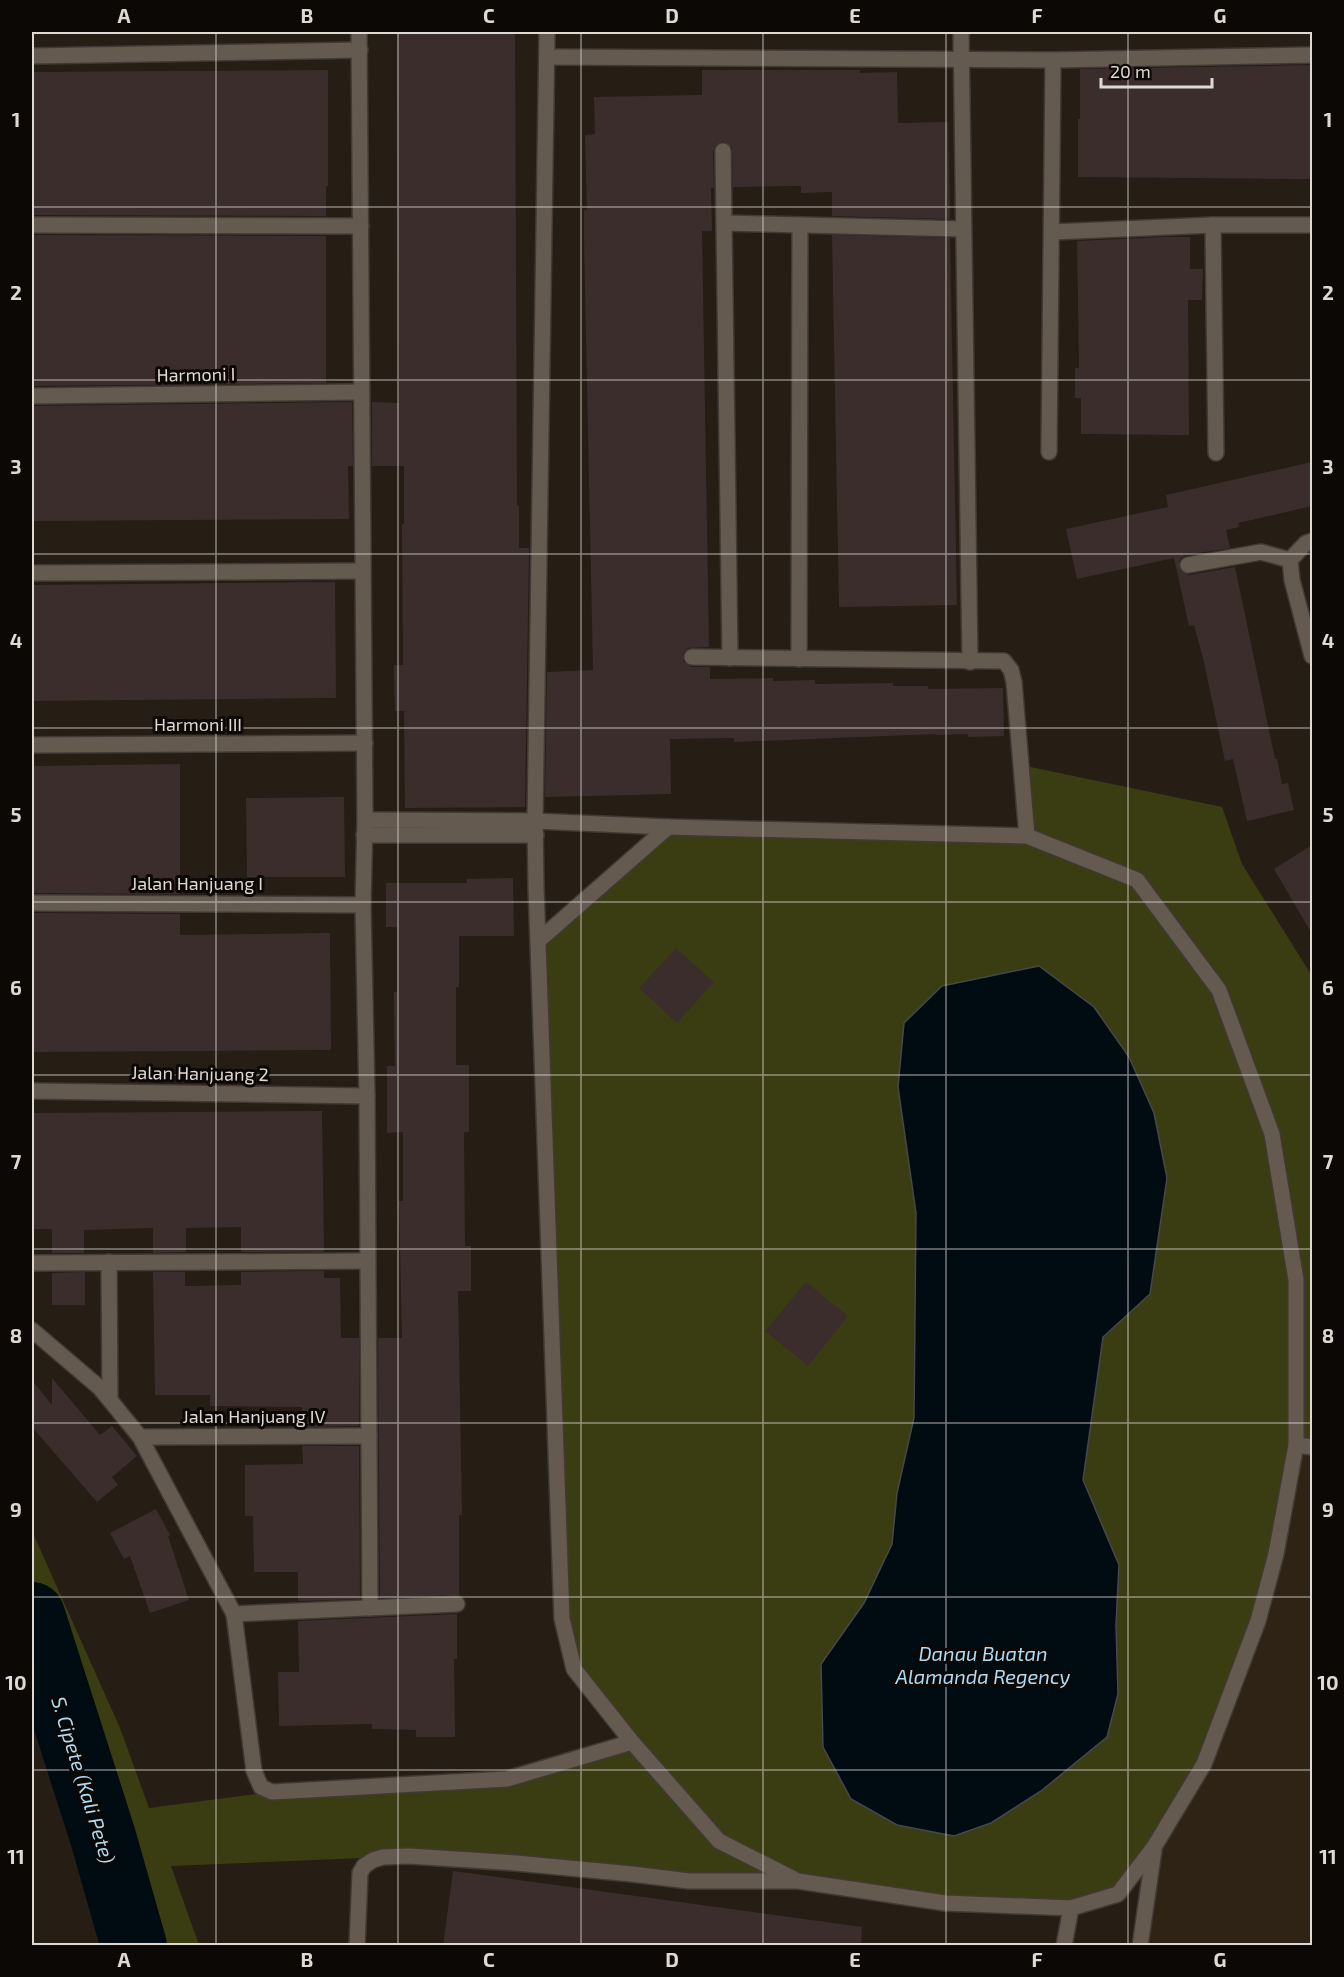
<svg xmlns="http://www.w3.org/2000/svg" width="1344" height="1977" viewBox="0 0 1344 1977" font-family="'Exo 2',sans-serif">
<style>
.built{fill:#2f2315}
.green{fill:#3a3d12;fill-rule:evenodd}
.water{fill:#010b12;stroke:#44494c;stroke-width:1.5}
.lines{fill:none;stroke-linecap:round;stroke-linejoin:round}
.river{stroke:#010b12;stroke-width:66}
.building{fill:#3b2d2c}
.minor-casing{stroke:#413a34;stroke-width:18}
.minor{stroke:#645a50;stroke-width:15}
.grid{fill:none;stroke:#dfd9d3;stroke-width:1.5;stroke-opacity:0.55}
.labels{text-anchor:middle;stroke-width:6;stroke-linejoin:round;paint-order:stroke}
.street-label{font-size:18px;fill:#dfd9d3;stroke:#0c0805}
.water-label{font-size:20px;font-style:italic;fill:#addcf6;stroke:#0c0805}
.neatline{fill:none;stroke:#dfd9d3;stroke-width:2}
.grid-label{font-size:20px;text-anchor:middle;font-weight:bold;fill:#dfd9d3}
</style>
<rect width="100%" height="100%" fill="#261d15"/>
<polygon class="built" points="1296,1445 1312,1447 1312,1945 1140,1946 1154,1847"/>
<path class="green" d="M1021,765L1222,807L1242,864L1312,976V1447L1296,1445L1276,1554L1204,1764L1118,1894L1071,1908L798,1881L409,1856L171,1866L199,1945H111L108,1929L49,1732L32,1690V1531L120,1728L149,1808L272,1792L507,1779L631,1742L574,1669L562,1619L538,941L668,827L1027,836ZM898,1087L1150,1294L1103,1337L1083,1480L1119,1565L1107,1737L1041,1791L991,1823L821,1664L864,1603L892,1544L897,1493L914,1418L916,1213Z"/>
<polygon class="water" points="1039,966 1094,1007 1129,1057 1154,1113 1167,1178 1150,1294 1103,1337 1083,1480 1119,1565 1116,1625 1118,1694 1107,1737 1041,1791 991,1823 954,1836 897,1825 851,1799 823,1747 821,1664 864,1603 892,1544 897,1493 914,1418 916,1213 898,1087 904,1023 942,986"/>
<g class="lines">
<polyline class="river" points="32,1615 103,1837 134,1946"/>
</g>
<g class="building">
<polygon points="397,32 515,32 517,506 519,506 519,548 529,548 525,807 405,808 404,711 395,711 394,665 403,665 402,524 404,524 404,466 372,466 372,402 399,403"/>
<polygon points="1312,65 1312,179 1078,177 1078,119 1080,119 1080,69"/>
<polygon points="328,70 328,186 326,186 326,216 32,215 32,72"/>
<polygon points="702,70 860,70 860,73 897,72 898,123 948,122 950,219 832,216 832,192 801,193 801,186 733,187 732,147 723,141 715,146 713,151 714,188 711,188 712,231 702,231 709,647 688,648 683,653 683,661 691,667 710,667 710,679 773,678 773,681 815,680 815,684 893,683 893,686 928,686 928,689 1003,688 1004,736 968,737 968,734 936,735 936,734 734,742 734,738 670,739 671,794 545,797 547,672 593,670 584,240 584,210 587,210 585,135 595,134 594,97 702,95"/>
<polygon points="32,235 326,236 326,383 32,386"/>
<polygon points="832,235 950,238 957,605 839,607"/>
<polygon points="1164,237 1190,237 1190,269 1203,269 1202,300 1188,300 1189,435 1081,434 1081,398 1075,398 1075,368 1079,368 1077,241"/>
<polygon points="352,402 353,466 348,466 349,519 32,521 32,406"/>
<polygon points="1312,462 1312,506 1238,523 1239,527 1226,530 1230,548 1186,555 1181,558 1179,562 1181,572 1189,575 1235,567 1275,759 1277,759 1282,784 1288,783 1294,810 1247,821 1233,759 1225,761 1203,658 1194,625 1189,626 1174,558 1077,579 1066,529 1168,507 1166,495"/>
<polygon points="335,582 336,698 32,701 32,585"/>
<polygon points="180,764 180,894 32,893 32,766"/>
<polygon points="344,797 345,877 247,877 246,798"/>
<polygon points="1312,845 1312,934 1274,869"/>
<polygon points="513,878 514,936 459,936 459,987 456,987 456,1065 469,1065 469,1132 464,1132 465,1246 471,1246 471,1291 458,1291 462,1515 459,1515 459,1595 380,1598 378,1338 402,1338 399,1201 403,1201 403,1132 387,1133 387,1066 395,1066 394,992 397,992 397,927 386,927 386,883 467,883 467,879"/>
<polygon points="32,913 180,914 180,935 330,933 331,1050 32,1052"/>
<polygon points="676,948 714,982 677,1023 639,988"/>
<polygon points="322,1111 324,1252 241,1252 241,1227 186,1228 186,1252 153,1253 153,1228 84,1230 84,1253 52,1253 52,1229 32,1229 32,1113"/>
<polygon points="324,1271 324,1278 340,1278 341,1338 359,1338 359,1426 302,1427 302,1407 210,1406 210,1395 155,1395 153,1272 185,1272 185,1286 241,1285 241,1272"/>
<polygon points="85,1272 85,1305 52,1305 52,1273"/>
<polygon points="806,1282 848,1316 808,1366 765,1331"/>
<polygon points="52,1378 100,1435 112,1426 137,1456 112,1477 118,1485 97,1502 32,1427 32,1380 52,1405"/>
<polygon points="302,1446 359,1446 360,1599 298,1601 298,1572 254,1572 253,1516 245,1516 245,1465 303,1464"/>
<polygon points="156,1509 170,1535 168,1536 189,1600 150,1613 130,1556 124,1559 110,1533"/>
<polygon points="457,1614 457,1659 454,1659 455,1737 416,1737 416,1730 372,1729 372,1724 279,1726 278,1672 299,1672 298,1621"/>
<polygon points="453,1871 862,1927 861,1946 443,1946"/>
</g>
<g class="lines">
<g class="minor-casing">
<g id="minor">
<polyline points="359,32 365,820 363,905 367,1096 370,1608"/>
<polyline points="961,32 970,662"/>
<polyline points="32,56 360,50"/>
<polyline points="547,57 1053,60 1312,55"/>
<polyline points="723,151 730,658"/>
<polyline points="724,223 963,229"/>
<polyline points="32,225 361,226"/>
<polyline points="1213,225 1216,453"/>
<polyline points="1052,232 1213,225 1312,225"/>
<polyline points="32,396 360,392"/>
<polyline points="1049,452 1053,60"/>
<polyline points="1312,541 1306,543 1290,560 1292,580 1312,656"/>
<polyline points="1188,565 1261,552 1290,560"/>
<polyline points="32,573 362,571"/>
<polyline points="692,657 1004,661 1011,670 1014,682 1027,836"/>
<polyline points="799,659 800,225"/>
<polyline points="32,745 365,743"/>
<polyline points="365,820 535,821 668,827 1027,836 1137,880 1219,990 1272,1134 1296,1280 1296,1445 1276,1554 1258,1621 1204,1764 1154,1847 1118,1894 1071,1908 945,1903 798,1881 719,1841 632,1742 574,1669 562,1619 536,887 535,821 547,32"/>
<polyline points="364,835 536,835"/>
<polyline points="32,903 363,905"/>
<polyline points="538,941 668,827"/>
<polyline points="32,1091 367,1096"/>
<polyline points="109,1262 110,1400"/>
<polyline points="32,1263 368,1261"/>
<polyline points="32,1330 100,1388 140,1437 234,1614 457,1604"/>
<polyline points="140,1437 369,1436"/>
<polyline points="1296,1445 1312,1447"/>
<polyline points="234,1614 254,1771 261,1787 272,1792 507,1779 632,1742"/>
<polyline points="357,1946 360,1873 364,1866 373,1860 383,1857 409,1856 516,1863 632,1874 689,1881 795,1881"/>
<polyline points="1064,1946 1071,1908"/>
<polyline points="1140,1946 1154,1850"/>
</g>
</g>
<use href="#minor" class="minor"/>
</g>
<path class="grid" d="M216,32V1946M398,32V1946M581,32V1946M763,32V1946M946,32V1946M1128,32V1946M32,207H1312M32,380H1312M32,554H1312M32,728H1312M32,902H1312M32,1075H1312M32,1249H1312M32,1423H1312M32,1597H1312M32,1770H1312"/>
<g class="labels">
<g class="street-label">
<text transform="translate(196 375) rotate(-1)" y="6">Harmoni I</text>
<text x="198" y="731">Harmoni III</text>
<text x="197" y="890">Jalan Hanjuang I</text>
<text transform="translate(200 1074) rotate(1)" y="6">Jalan Hanjuang 2</text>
<text x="254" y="1423">Jalan Hanjuang IV</text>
</g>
<g class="water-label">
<text x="983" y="1661">Danau Buatan<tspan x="983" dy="23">Alamanda Regency</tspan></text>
<text transform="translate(83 1780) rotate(73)" y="7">S. Cipete (Kali Pete)</text>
</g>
</g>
<rect width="1344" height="1977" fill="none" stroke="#0c0805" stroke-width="66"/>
<path d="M1101 78v9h111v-9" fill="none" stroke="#dfd9d3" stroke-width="3"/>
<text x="1110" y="78" font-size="18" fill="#dfd9d3" stroke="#0c0805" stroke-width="4.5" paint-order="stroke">20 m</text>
<rect x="33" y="33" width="1278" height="1911" class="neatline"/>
<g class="grid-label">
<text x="124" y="23">A</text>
<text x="307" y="23">B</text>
<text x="489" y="23">C</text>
<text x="672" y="23">D</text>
<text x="855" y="23">E</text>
<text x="1037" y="23">F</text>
<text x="1220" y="23">G</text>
<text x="16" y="127">1</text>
<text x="1328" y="127">1</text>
<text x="16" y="300">2</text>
<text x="1328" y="300">2</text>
<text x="16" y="474">3</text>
<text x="1328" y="474">3</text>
<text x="16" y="648">4</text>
<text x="1328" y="648">4</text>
<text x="16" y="822">5</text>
<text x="1328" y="822">5</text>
<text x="16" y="995">6</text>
<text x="1328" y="995">6</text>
<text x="16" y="1169">7</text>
<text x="1328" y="1169">7</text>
<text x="16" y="1343">8</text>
<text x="1328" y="1343">8</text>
<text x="16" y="1517">9</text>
<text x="1328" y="1517">9</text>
<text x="16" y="1690">10</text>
<text x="1328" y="1690">10</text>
<text x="16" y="1864">11</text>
<text x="1328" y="1864">11</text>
<text x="124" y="1967">A</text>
<text x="307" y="1967">B</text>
<text x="489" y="1967">C</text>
<text x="672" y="1967">D</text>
<text x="855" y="1967">E</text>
<text x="1037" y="1967">F</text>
<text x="1220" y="1967">G</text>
</g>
</svg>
